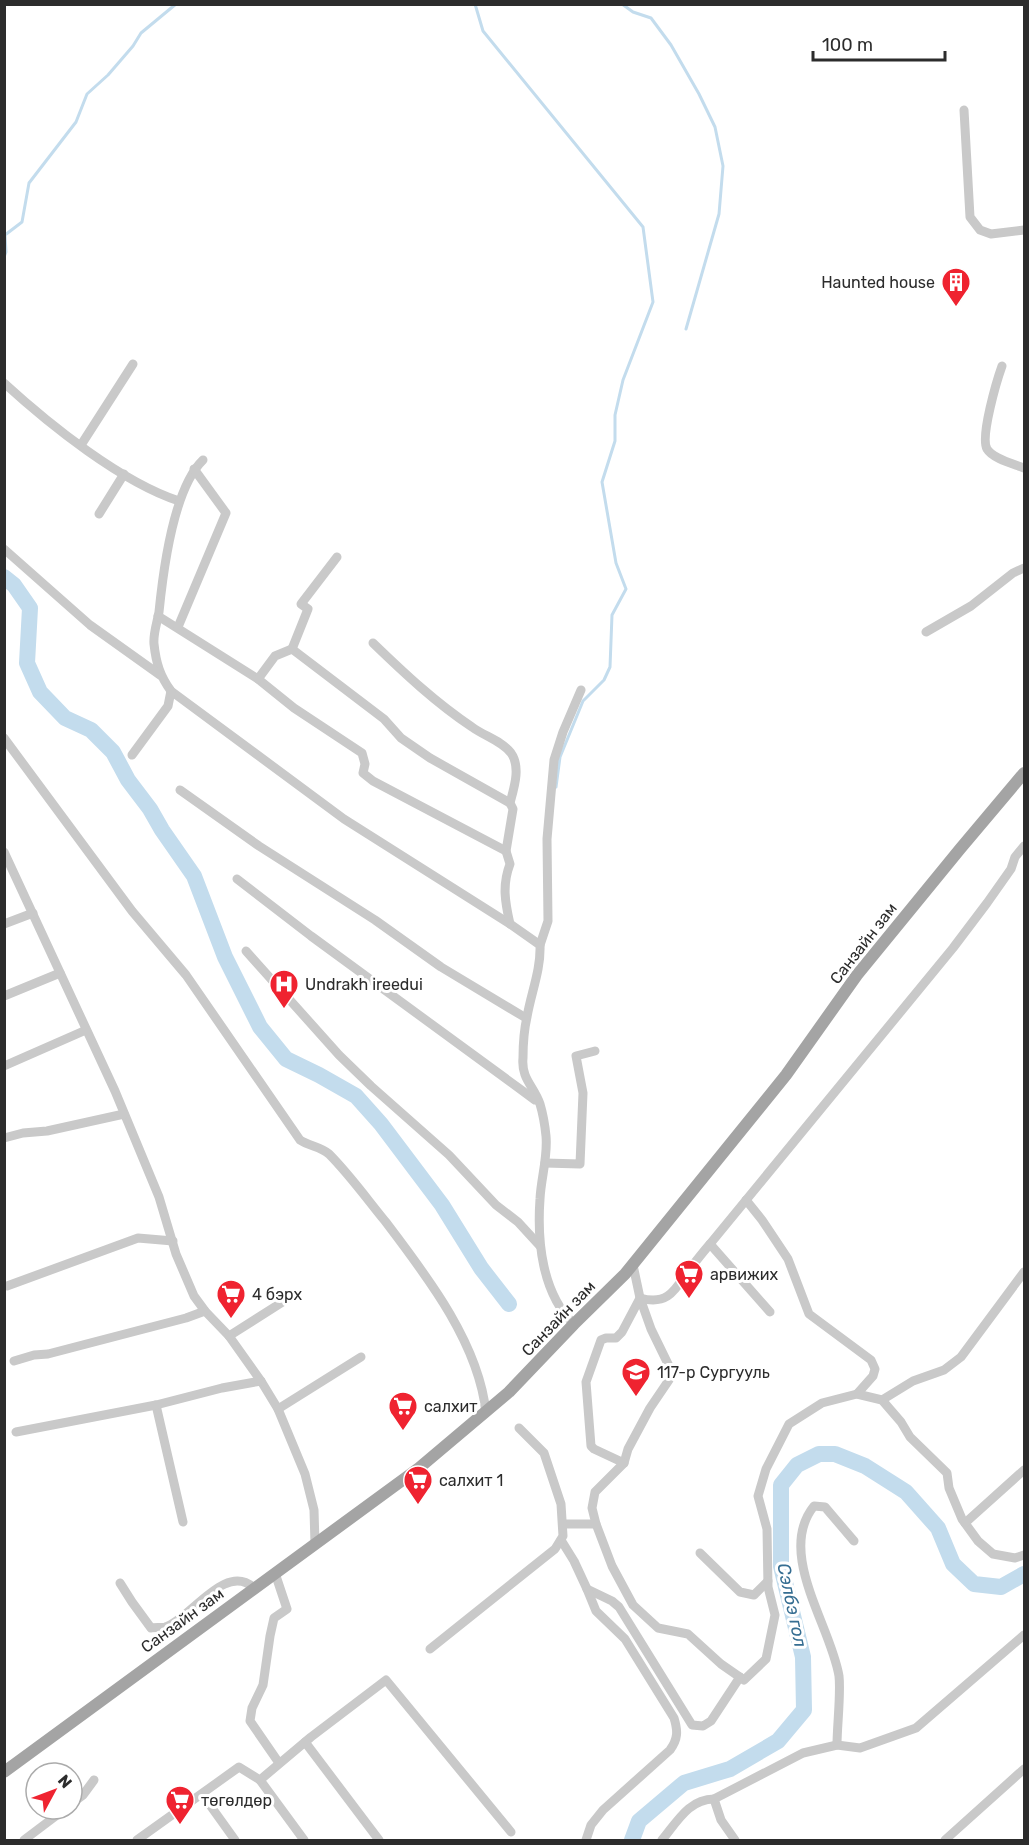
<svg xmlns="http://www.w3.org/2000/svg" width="1029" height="1845" viewBox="0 0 1029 1845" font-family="Rubik,sans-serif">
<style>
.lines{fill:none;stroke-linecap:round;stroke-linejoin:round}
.stream{stroke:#c3dced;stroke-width:3}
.river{stroke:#c3dced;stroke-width:16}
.minor{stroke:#c9c9c9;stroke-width:9}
.major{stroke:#a4a4a4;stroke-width:12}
.labels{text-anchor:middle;stroke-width:6;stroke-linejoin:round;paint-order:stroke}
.poi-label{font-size:16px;fill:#2c2c2c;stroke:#fff;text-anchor:start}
.street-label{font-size:16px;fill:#2c2c2c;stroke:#fff}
.water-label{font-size:18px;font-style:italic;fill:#366e92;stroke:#fff}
</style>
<rect width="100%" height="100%" fill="#fff"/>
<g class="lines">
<g class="stream">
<polyline points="475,4 483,31 643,227 653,302 623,380 615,415 615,441 602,482 616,563 626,589 612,615 610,667 604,680 583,701 560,757 556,787"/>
<polyline points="622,4 633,12 651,18 671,45 699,94 715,127 723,166 719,214 686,329"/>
<polyline points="4,257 6,252 5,235 22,222 29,183 76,122 87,94 108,75 133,46 141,33 176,4"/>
</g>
<g class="river">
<polyline points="4,577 14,585 30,608 27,663 40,692 65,718 91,730 113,752 128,780 150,809 162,830 194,876 225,957 260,1027 286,1059 319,1075 356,1096 381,1124 442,1205 481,1268 509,1304"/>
<polyline points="632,1840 639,1821 684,1783 730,1769 778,1741 804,1710 803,1657 781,1566 781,1485 797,1465 819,1454 835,1454 865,1466 906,1492 938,1528 953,1564 974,1584 1001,1587 1024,1574"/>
</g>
<g class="minor">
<polyline points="964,110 970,217 980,230 991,234 1024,230"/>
<path d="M1002,366C997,380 980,437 987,449C993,459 1014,464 1024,468"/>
<path d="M4,383C50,425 121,482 179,501"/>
<polyline points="81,445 133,364"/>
<path d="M203,460C173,489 163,572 159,612C157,623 153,634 154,644C156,663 160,676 171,691L344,819L510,924L540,945C541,970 531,993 527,1017C524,1030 523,1045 523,1058C521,1079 534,1086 540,1104C543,1114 545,1126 546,1136C548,1157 541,1178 540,1199C537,1241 542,1294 574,1324"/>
<polyline points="99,514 124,474"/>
<polyline points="4,549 90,625 160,675"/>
<polyline points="158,616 258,679 294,708 362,753 365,764 363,773 373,781 506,851"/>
<polyline points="178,627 226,513 194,469"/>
<polyline points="926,632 971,606 1013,573 1024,568"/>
<path d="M373,643C404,673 436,703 472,727C484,736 502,741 511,753C521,767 514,788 510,803L513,809L506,851L510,864C502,885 505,902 510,924"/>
<polyline points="292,649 308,609 301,604 337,557"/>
<polyline points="258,679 275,656 292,649 384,719 401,738 430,758 510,803"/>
<path d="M4,738L132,911L186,975L300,1140C309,1146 321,1147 329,1154C349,1174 367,1199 385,1221C426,1275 479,1343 486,1413"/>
<polyline points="132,755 168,706 171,691"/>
<polyline points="180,790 259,846 375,920 441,967 526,1018"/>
<polyline points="4,852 115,1091 159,1197 176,1254 194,1296 205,1311 229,1336 261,1381 278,1409 305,1474 314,1510 315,1544"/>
<polyline points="237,879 311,936 535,1100"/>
<polyline points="4,924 33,913"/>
<polyline points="540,945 548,921 547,839 554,760 563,732 581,690"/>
<polyline points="246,951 339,1055 371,1086 449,1155 496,1205 518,1222 540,1246"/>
<polyline points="4,996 60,973"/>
<polyline points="4,1066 86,1030"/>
<polyline points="4,1138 23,1133 47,1131 124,1114"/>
<polyline points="545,1163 580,1164 583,1093 576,1056 595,1051"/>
<polyline points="746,1200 762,1220 788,1259 809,1314 871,1360 875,1369 873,1376 857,1394"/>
<polyline points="710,1244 953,948 987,903 1011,869 1015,857 1024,846"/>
<polyline points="633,1265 640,1298 651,1329 669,1366 669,1380 650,1408 628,1449 624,1463 595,1492 592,1508 596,1524 612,1566 633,1605 658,1628 688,1634 721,1664 744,1680 766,1659 775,1615 768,1587 767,1529 758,1496 766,1469 789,1424 822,1403 857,1394 882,1400 901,1422 910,1437 947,1473 949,1488 962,1519 978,1541 993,1554 1015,1558 1024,1555"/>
<polyline points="7,1286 138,1238 173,1241"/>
<polyline points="229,1336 292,1296"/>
<polyline points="14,1361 34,1355 48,1354 186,1318 205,1311"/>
<polyline points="882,1400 913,1381 944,1370 961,1357 1024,1272"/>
<polyline points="156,1405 183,1522"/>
<polyline points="278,1409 361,1357"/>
<polyline points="16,1432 156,1405 222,1388 261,1381"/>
<path d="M624,1463L594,1449L591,1446L586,1382L601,1340L606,1338H616L622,1332L640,1298C668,1306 675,1290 689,1270C696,1261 703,1252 710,1244L770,1312"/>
<polyline points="965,1523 1024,1470"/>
<polyline points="563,1524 596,1524"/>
<polyline points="561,1540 574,1561 587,1589 612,1601 619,1607 692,1725 703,1726 711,1721 740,1677"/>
<polyline points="700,1553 740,1592 754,1595 768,1581"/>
<polyline points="275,1573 287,1609 274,1618 270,1636 263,1685 252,1708 250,1721 279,1763"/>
<path d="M120,1583L132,1602L151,1628C155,1627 161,1628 165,1627C190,1620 225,1561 254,1588"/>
<polyline points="430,1649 555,1549 563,1536 561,1504 544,1453 519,1428"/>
<polyline points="305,1742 379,1840"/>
<path d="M837,1745C837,1726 841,1694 839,1676C831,1626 776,1553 814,1506L825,1507L854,1541"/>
<polyline points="260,1780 304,1840"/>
<polyline points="202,1794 235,1840"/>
<polyline points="72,1803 83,1795 94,1780"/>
<polyline points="24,1840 65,1809"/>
<polyline points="137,1840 239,1767 260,1780 311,1737 386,1680 511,1832"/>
<path d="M586,1840L591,1825L603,1810L670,1750C678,1739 678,1731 674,1718L625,1639L596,1611L587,1589"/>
<path d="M662,1840C677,1822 689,1799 714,1799"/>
<polyline points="735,1840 721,1820 714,1799 803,1753 837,1745 860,1748 916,1728 1024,1635"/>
<polyline points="945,1840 1024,1769"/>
</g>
<polyline class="major" points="4,1772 419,1468 509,1392 574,1324 625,1274 786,1075 857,975 960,849 1024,773"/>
</g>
<defs>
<g id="building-pin" transform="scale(1.5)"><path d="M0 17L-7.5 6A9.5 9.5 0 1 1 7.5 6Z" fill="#ef2330" stroke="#fff"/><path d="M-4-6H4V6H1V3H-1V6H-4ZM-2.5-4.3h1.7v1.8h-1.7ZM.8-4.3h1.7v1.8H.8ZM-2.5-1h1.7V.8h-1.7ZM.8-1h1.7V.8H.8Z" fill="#fff"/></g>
<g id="hospital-pin" transform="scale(1.5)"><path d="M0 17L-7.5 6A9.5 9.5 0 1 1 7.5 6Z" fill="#ef2330" stroke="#fff"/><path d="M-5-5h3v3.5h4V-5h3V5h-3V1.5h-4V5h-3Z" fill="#fff"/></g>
<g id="supermarket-pin" transform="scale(1.5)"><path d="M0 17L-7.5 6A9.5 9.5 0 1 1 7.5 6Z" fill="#ef2330" stroke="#fff"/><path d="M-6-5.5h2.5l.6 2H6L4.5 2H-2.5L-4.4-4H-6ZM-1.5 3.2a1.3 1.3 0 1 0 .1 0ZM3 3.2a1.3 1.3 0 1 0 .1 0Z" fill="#fff"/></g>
<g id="school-pin" transform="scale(1.5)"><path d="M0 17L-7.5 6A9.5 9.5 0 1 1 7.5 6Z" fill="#ef2330" stroke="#fff"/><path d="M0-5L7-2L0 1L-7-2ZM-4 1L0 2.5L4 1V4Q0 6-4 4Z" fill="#fff"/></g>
</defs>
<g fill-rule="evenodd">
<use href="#building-pin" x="956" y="282"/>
<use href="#hospital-pin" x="284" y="984"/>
<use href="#supermarket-pin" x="689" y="1274"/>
<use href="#supermarket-pin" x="231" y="1294"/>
<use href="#school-pin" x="636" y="1372"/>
<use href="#supermarket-pin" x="403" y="1406"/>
<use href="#supermarket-pin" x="418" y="1480"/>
<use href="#supermarket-pin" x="180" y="1800"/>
</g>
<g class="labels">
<g class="poi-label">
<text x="935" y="288" text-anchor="end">Haunted house</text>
<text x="305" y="990">Undrakh ireedui</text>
<text x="710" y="1280">арвижих</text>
<text x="252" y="1300">4 бэрх</text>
<text x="657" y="1378">117-р Сургууль</text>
<text x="424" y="1412">салхит</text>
<text x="439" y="1486">салхит 1</text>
<text x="201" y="1806">төгөлдөр</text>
</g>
<g class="street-label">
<text transform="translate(863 943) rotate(-52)" y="6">Санзайн зам</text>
<text transform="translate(558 1318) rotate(-46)" y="6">Санзайн зам</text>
<text transform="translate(182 1620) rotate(-36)" y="6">Санзайн зам</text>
</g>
<g class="water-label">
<text transform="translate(792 1605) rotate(78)" y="6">Сэлбэ гол</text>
</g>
</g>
<rect width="1029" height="1845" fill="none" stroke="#2c2c2c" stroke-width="12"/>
<g transform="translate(54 1791) rotate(49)"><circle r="28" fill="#ffffff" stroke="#ababab" stroke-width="1.5"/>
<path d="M0-4.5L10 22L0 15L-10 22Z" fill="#ef2330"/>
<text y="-9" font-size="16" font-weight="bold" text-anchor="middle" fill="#2c2c2c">N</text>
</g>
<path d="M813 51v9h132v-9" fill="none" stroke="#2c2c2c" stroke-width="3"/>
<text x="822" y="51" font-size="18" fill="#2c2c2c" stroke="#ffffff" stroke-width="4.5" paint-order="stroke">100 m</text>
</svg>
